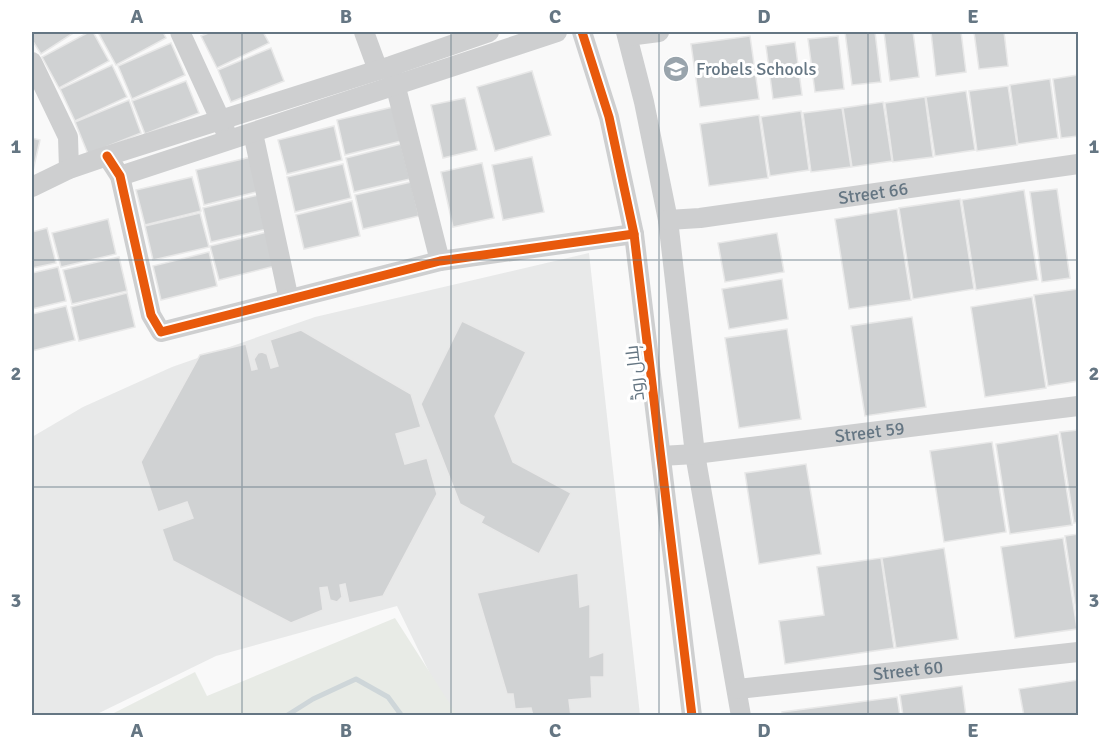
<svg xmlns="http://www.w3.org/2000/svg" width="1110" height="747" viewBox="0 0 1110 747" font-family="Signika,Cairo,sans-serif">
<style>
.built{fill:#e8e9e9}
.green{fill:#e8ebe6}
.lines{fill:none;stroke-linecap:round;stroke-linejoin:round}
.stream{stroke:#ced6d9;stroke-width:5}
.building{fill:#d0d2d3;stroke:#e8e8e8;stroke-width:1.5}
.minor{stroke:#cecfd0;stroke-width:20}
.cycleway-casing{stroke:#fff;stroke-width:13}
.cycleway{stroke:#e8590c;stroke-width:9}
.grid{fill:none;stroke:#657683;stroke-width:1.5;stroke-opacity:0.55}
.labels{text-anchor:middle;stroke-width:6;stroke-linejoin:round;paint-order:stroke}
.poi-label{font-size:18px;fill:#657683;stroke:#fff;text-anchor:start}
.street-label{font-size:18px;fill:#657683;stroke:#fff}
.neatline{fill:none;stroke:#657683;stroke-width:2}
.grid-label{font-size:20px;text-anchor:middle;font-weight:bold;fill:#657683}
</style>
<rect width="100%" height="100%" fill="#f9f9f9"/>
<polygon class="built" points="589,253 640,715 450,715 397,606 216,656 95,715 32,715 32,437 83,407 172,367 315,317"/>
<polygon class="green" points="395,618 457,715 110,715 195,672 207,696"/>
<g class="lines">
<polyline class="stream" points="286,716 313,699 356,679 388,697 402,716"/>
</g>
<g class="building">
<polygon points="32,32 75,32 41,54 32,40"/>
<polygon points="89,32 93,32 109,61 59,88 42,57"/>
<polygon points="103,32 163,32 166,38 116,65 99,34"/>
<polygon points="211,32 263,32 269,43 217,68 201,36"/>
<polygon points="845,32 875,32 881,82 852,85"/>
<polygon points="884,32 913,32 919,77 890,81"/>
<polygon points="931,32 961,32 966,72 936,76"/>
<polygon points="974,32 1004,32 1008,66 979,69"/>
<polygon points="750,36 759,99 700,107 691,44"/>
<polygon points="838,36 844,89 815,92 808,39"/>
<polygon points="795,42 802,95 773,99 766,46"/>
<polygon points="171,43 185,75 132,99 118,66"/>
<polygon points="271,48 284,81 231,102 218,70"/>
<polygon points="112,65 127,97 75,121 60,89"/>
<polygon points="532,71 551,135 495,151 477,87"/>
<polygon points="1078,75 1078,136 1061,138 1053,79"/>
<polygon points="1050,79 1058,138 1018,144 1010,85"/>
<polygon points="186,81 199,113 145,134 132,101"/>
<polygon points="1008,86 1017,145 977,151 969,91"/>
<polygon points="966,91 975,150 935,156 926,97"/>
<polygon points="925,97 933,157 893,162 885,103"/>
<polygon points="465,98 477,150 443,158 431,105"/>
<polygon points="129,100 141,133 88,154 75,122"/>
<polygon points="883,102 892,161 852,167 843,108"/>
<polygon points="393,107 401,141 345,155 337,120"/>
<polygon points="842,108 851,167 811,172 803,113"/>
<polygon points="801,111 809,170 770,176 761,117"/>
<polygon points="759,115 768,178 709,186 700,124"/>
<polygon points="334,126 342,160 287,174 278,140"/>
<polygon points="32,138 40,140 32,175"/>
<polygon points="401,144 410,179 354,192 346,158"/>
<polygon points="251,157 260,191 204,205 196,170"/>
<polygon points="532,157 544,212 503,220 492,165"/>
<polygon points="482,163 494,218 453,227 441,172"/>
<polygon points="343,164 351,198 295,212 287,177"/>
<polygon points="192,177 201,211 145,225 136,190"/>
<polygon points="411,182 419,216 363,229 355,195"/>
<polygon points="1057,189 1070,278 1042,282 1030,192"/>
<polygon points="1024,190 1038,280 976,290 962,200"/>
<polygon points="258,195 267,229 211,242 203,208"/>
<polygon points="960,199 974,289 913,299 899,208"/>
<polygon points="352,201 360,236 304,249 296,215"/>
<polygon points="897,209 911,300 849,309 835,219"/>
<polygon points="200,213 209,247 153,260 145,226"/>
<polygon points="108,219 116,254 61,267 52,233"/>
<polygon points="47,228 56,263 32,268 32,232"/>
<polygon points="267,232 275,266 219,280 210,246"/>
<polygon points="777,233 784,272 725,282 718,243"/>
<polygon points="209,252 217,286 161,300 153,266"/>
<polygon points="119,257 127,291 72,304 63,270"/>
<polygon points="58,267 66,301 32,309 32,273"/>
<polygon points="782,279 788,319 729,329 722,289"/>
<polygon points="1078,289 1078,381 1048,386 1034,295"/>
<polygon points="127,293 135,327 79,341 71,307"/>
<polygon points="1032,297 1046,388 985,397 971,307"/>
<polygon points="66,306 75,340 32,351 32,314"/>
<polygon points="912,317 926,407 865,416 851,326"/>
<polygon points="462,321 526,352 495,416 513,462 571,493 539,554 481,523 484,517 460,504 421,404"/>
<polygon points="787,329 801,419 739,428 725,338"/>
<polygon points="301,330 411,394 421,427 396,434 405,464 427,458 437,494 383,596 349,603 345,584 340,585 342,597 337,602 330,600 327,587 320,588 323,610 291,623 173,561 162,529 193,518 187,502 158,512 141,462 200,355 246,344 252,370 257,369 254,359 258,353 262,352 267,354 271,368 278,366 270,340"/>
<polygon points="1078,430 1078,522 1074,523 1060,432"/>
<polygon points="1058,434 1072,525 1010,534 996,444"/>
<polygon points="992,442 1006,532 944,542 930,451"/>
<polygon points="806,464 821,554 759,564 745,473"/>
<polygon points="1078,534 1078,624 1065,536"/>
<polygon points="1063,538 1077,629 1015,638 1001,547"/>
<polygon points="944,548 958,639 896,648 882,558"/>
<polygon points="881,558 894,648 785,664 779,621 824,615 817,567"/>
<polygon points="578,573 580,607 590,604 590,657 604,652 604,677 591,677 592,698 569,700 571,716 533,716 531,708 515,709 513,694 507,694 477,593"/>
<polygon points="1078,680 1078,716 1024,716 1019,689"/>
<polygon points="962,686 966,716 903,716 900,695"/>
<polygon points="897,697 900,716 782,716 782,712"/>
</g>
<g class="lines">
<g class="minor">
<polyline points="180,32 225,130"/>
<polyline points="364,32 378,70"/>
<polyline points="582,32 609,117 634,234 692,716"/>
<polyline points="626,32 644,102 668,220 695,454 741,716"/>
<polyline points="628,36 659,32"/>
<polyline points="32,62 68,137 69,169"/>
<polyline points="392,72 440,261"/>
<polyline points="253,133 289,300"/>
<polyline points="107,156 120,176 151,315 161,332 440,261 634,234"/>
<polyline points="120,176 557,32"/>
<polyline points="32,187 69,169 107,156 391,66 489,32"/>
<path id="s1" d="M668,220L700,218L1078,164"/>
<path id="s2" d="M661,456L695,454L1078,406"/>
<path id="s3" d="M738,689L1078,652"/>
</g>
<g class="cycleway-casing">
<g id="cycleway">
<polyline points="582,32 609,117 634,234 692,716"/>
<polyline points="107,156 120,176 151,315 161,332 440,261 634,234"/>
</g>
</g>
<use href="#cycleway" class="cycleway"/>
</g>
<path class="grid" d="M242,32V716M451,32V716M659,32V716M868,32V716M32,260H1078M32,487H1078"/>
<defs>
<g id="school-disc" transform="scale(1.35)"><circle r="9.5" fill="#99a4ac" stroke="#fff"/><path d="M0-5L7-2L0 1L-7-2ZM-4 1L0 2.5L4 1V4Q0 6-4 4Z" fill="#fff"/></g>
</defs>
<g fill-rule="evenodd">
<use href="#school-disc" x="676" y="69"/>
</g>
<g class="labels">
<g class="poi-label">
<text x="696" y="75">Frobels Schools</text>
</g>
<g class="street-label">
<text dy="6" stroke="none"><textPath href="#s1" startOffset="207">Street 66</textPath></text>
<text transform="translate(635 373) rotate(-97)" y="6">ہلال روڈ</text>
<text dy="6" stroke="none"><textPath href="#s2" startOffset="210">Street 59</textPath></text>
<text dy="6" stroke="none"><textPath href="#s3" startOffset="171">Street 60</textPath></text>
</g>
</g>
<rect width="1110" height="747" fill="none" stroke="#ffffff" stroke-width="66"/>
<rect x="33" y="33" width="1044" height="681" class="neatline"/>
<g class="grid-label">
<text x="137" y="23">A</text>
<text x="346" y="23">B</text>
<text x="555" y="23">C</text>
<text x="764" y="23">D</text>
<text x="973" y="23">E</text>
<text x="16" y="153">1</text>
<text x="1094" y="153">1</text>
<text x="16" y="380">2</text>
<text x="1094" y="380">2</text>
<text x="16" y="607">3</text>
<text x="1094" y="607">3</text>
<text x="137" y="737">A</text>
<text x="346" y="737">B</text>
<text x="555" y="737">C</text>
<text x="764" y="737">D</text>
<text x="973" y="737">E</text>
</g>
</svg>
